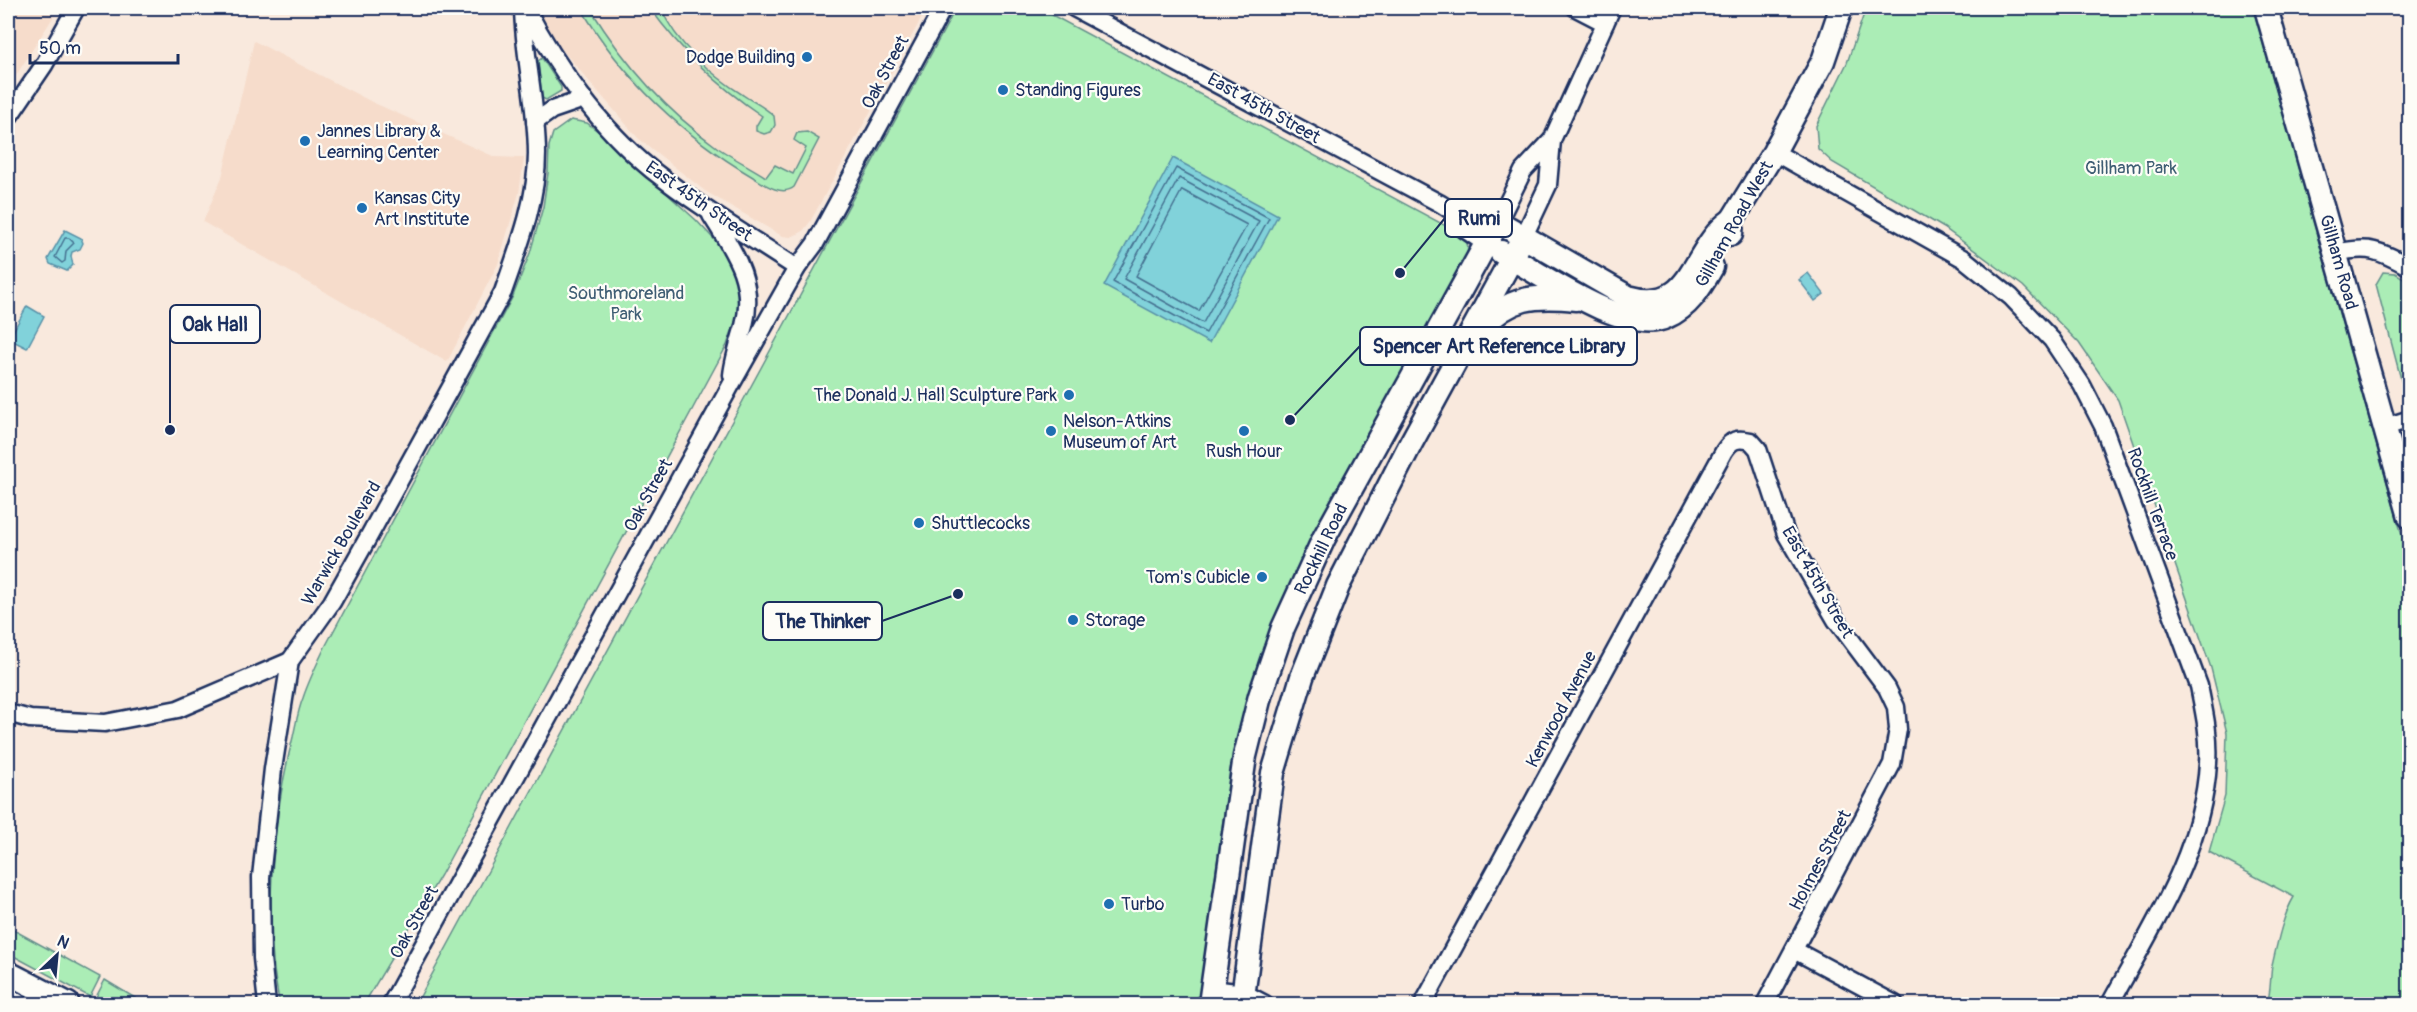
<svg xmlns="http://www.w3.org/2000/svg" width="2417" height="1012" viewBox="0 0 2417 1012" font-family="Pangolin,sans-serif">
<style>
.built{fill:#f6dccb}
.green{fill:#abedb6;stroke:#638e8a;stroke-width:1.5}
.water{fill:#81d2da;stroke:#5891a8;stroke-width:1.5}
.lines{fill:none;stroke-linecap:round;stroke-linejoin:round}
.shore{stroke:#447090;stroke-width:1.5}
.minor-casing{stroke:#1b2f5e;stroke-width:21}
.secondary-casing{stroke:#1b2f5e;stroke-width:27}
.minor{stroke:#fdfcf7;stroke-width:16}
.secondary{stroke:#fdfcf7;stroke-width:22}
.poi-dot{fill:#1f6fb2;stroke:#fdfcf7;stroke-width:2}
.labels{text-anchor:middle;stroke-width:4.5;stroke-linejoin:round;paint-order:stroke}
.poi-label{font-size:18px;fill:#1b2f5e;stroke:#fdfcf7;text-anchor:start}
.street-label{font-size:18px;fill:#1b2f5e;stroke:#fdfcf7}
.park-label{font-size:18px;fill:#3f5e74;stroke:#fdfcf7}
.leader{fill:none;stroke:#1b2f5e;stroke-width:2}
.callout-dot{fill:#1b2f5e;stroke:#fdfcf7;stroke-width:2}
.callout{fill:#fdfcf7;stroke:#1b2f5e;stroke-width:2}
.callout-label{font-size:20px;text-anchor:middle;font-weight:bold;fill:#1b2f5e}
</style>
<rect width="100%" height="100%" fill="#f9e9dd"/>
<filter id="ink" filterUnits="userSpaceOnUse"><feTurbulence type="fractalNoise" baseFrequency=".0167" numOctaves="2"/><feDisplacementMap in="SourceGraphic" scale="12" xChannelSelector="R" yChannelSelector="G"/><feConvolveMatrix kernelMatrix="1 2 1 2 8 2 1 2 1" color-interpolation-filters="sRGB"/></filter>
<g filter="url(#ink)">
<g class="built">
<polygon points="8,8 59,8 8,88"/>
<polygon points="536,8 927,8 810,222 802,232 791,237 782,236 705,191 638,138 552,38"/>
<polygon points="254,41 372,102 495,157 524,158 519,193 498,264 447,362 203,222 222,177"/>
</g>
<g class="green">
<path d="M581,8H590C623,62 666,111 718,148C733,158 750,167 766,177L775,165L793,174L806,148L794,140L797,133L807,132L819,139L794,187C782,197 764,184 753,177C683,136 622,78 581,8Z"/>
<path d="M650,8H661C675,42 711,75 743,95C753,102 765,107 774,116L775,125L771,132L764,134L756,131V126L762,116C718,86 681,51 650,8Z"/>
<path d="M956,8H1039L1461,234C1467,241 1469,245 1467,254L1315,536L1256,675L1230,769L1198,1004H416Z"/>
<path d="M1866,8H2253L2409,560V1004H2267C2271,992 2270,979 2272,966C2277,944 2283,915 2294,897L2209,852L2225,796L2227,733L2211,668L2118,400L2079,343L2023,286L1944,228L1832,162L1818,149L1816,126L1847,63Z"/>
<polygon points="542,58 561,87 561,91 546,100 542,98 538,61"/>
<path d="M571,120L587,123L599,132L696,220L725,251L736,270L742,303L727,345L441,875L364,1004H280C262,926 273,815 293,737C296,724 298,710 303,698C309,680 317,664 325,647L513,296L530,253L543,207L548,173L549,146L553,133Z"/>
<polygon points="2383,272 2395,273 2409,281 2409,392 2403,387 2376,284"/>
<polygon points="8,927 100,977 90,997 8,953"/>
<polygon points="105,980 145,1004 108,1004 95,999"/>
</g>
<g class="water">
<polygon points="1173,158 1278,215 1209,343 1104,286"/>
<polygon points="65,230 81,238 83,243 80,249 72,252 71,256 73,265 67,271 50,264 48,259"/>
<polygon points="1808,273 1824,294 1815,301 1799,280"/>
<polygon points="27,306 44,316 27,348 9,339"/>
</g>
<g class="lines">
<g class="shore">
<polygon points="1176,168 1269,218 1206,333 1113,282"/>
<polygon points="1179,178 1259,221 1203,323 1124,279"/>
<polygon points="1182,190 1247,225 1199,311 1136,276"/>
<polygon points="65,238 69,238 74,243 66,251 65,261 62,263 55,257"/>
</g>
<g class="minor-casing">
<g id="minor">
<path d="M526,8C556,66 600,128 652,170C698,206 748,236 797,268"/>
<polyline points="1074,8 1441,204 1452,211 1464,229 1486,244"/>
<polyline points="1576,8 1605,23"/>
<polyline points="8,118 44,65 76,8"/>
<polyline points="535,122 552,110 584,99"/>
<path d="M1774,152L1964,259L2011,297L2052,340L2082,385L2103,426L2199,686C2204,711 2210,737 2208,763C2203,852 2151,928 2110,1004"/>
<polyline points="1452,211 1474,210 1498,222 1523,171 1552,140 1612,8"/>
<path d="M711,215C733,251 756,281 744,326C739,343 734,358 732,375"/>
<polyline points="1524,236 1548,185 1552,140"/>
<path d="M2336,253C2370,245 2380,251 2410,267"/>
<polyline points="2385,427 2410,419"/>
<polyline points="8,713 30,719 105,723 178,709 290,661"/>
<polyline points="1794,950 1895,1004"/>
<polyline points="1212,989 1244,993 1265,1004"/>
<path d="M267,1004L262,958L261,877L273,769L290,661L332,602L369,536L503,292C518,249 537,201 537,154C537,105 524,57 523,8"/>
<polyline points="391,1004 731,385 797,268 815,244 943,8"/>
<path d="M1423,1004L1724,451C1732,439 1737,438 1751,441L1758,449L1786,534L1836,620L1887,688L1896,707L1898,729L1892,764L1765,1004"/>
</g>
</g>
<g class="secondary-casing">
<g id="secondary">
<polyline points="2266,8 2410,517"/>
<polyline points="1731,234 1732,220 1774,152 1823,61 1841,8"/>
<path d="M1501,252C1538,272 1626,336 1666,317C1689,307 1700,288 1712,267"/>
<path d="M1481,328C1510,296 1535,295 1576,299"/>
<polyline points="8,973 68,1004"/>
<polyline points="8,1000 15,1004"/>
<path d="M1210,1004L1245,756L1260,696L1283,628L1324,538L1498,222L1628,297C1695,316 1690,248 1732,220"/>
<polyline points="1242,1004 1273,773 1302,677 1338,586 1411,443 1524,236"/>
</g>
</g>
<use href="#minor" class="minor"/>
<use href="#secondary" class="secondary"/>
</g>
</g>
<g class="poi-dot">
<circle cx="807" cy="57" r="6"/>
<circle cx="1003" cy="90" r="6"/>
<circle cx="305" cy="141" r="6"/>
<circle cx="362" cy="208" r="6"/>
<circle cx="1069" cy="395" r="6"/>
<circle cx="1051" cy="431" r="6"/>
<circle cx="1244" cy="431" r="6"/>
<circle cx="919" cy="523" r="6"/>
<circle cx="1262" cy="577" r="6"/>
<circle cx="1073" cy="620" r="6"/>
<circle cx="1109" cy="904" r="6"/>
</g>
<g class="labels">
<g class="poi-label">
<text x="795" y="63" text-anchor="end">Dodge Building</text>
<text x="1015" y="96">Standing Figures</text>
<text x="317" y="137">Jannes Library &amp;<tspan x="317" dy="21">Learning Center</tspan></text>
<text x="374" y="204">Kansas City<tspan x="374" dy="21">Art Institute</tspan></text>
<text x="1057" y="401" text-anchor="end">The Donald J. Hall Sculpture Park</text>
<text x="1063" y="427">Nelson-Atkins<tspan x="1063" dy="21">Museum of Art</tspan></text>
<text x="1244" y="457" text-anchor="middle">Rush Hour</text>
<text x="931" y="529">Shuttlecocks</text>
<text x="1250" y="583" text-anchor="end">Tom's Cubicle</text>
<text x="1085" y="626">Storage</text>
<text x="1121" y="910">Turbo</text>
</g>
<g class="street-label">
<text transform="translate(885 72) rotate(-62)" y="6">Oak Street</text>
<text transform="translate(1264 108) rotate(29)" y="6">East 45th Street</text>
<text transform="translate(699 201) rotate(35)" y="6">East 45th Street</text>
<text transform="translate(1734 224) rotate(-61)" y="6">Gillham Road West</text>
<text transform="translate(2339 262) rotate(74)" y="6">Gillham Road</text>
<text transform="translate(648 495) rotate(-61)" y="6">Oak Street</text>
<text transform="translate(2153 504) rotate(70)" y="6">Rockhill Terrace</text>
<text transform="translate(341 543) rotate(-60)" y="6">Warwick Boulevard</text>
<text transform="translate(1321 549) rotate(-64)" y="6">Rockhill Road</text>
<text transform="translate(1818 582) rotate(60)" y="6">East 45th Street</text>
<text transform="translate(1561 709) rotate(-62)" y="6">Kenwood Avenue</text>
<text transform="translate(1820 860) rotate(-62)" y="6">Holmes Street</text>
<text transform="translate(414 922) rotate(-61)" y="6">Oak Street</text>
</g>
<g class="park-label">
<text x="2131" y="174">Gillham Park</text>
<text x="626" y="299">Southmoreland<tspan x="626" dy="21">Park</tspan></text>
</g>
</g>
<path class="leader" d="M1400 273L1445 218M170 430L170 324M1290 420L1360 346M958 594L882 621"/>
<g class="callout-dot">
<circle cx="1400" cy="273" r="6"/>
<circle cx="170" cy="430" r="6"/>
<circle cx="1290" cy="420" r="6"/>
<circle cx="958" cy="594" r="6"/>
</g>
<g class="callout">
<rect x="1445" y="199" width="67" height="38" rx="6"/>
<rect x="170" y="305" width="90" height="38" rx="6"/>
<rect x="1360" y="327" width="277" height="38" rx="6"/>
<rect x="763" y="602" width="119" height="38" rx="6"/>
</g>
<g class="callout-label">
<text x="1479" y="225">Rumi</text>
<text x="215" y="331">Oak Hall</text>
<text x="1499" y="353">Spencer Art Reference Library</text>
<text x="823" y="628">The Thinker</text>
</g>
<rect width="2417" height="1012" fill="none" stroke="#fdfcf7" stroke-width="30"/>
<rect x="15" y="15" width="2387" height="982" fill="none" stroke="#1b2f5e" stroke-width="2" filter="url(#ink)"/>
<g transform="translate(57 955) rotate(26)" stroke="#fdfcf7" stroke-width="4.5" paint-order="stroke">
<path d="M0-4.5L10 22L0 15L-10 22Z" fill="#1b2f5e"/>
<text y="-9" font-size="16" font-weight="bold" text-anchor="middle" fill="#1b2f5e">N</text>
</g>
<path d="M30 54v9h148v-9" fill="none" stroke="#1b2f5e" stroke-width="3"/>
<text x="39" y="54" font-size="18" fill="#1b2f5e" stroke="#fdfcf7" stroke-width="4.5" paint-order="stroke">50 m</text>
</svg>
